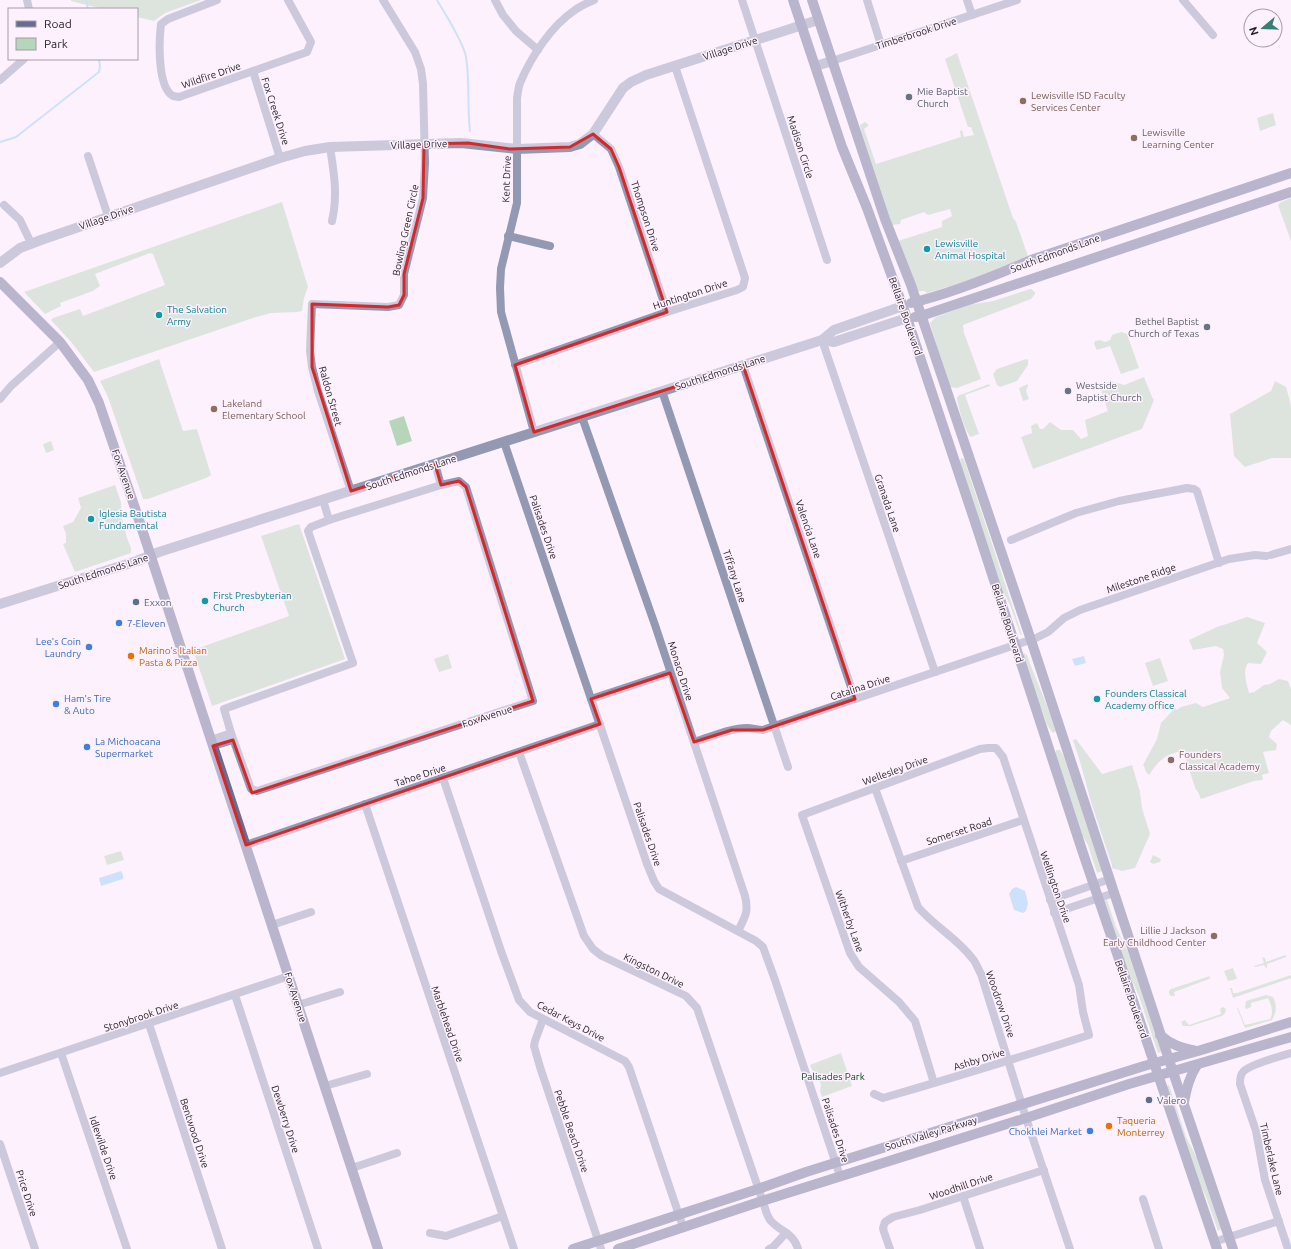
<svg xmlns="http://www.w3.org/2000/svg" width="1291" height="1249" viewBox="0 0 1291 1249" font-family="Ubuntu,sans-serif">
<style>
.green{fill:#b5d6b9}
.water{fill:#94cffa}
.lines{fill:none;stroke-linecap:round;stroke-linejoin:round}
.stream{stroke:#94cffa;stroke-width:2}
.minor{stroke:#9399b3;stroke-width:8}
.tertiary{stroke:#9399b3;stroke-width:10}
.secondary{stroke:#656d92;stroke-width:10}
.marked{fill:none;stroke:#d62828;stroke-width:3;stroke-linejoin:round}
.worship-dot{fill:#6b7280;stroke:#fdf1fe;stroke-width:1.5}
.education-dot{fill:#8d6e63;stroke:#fdf1fe;stroke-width:1.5}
.culture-dot{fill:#0f9aa8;stroke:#fdf1fe;stroke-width:1.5}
.service-dot{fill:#5c6f8a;stroke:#fdf1fe;stroke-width:1.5}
.shop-dot{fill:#3f7fe0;stroke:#fdf1fe;stroke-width:1.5}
.food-dot{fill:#e8710a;stroke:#fdf1fe;stroke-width:1.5}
.labels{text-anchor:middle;stroke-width:3;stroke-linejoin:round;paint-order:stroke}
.street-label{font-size:10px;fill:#221d22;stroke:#fdf1fe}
.worship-label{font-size:10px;fill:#5b616d;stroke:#fdf1fe;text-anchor:start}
.education-label{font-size:10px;fill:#785e54;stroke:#fdf1fe;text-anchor:start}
.culture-label{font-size:10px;fill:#0d838f;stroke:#fdf1fe;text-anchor:start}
.service-label{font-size:10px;fill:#4e5e75;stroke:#fdf1fe;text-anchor:start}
.shop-label{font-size:10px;fill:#366cbe;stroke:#fdf1fe;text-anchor:start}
.food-label{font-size:10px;fill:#c56008;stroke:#fdf1fe;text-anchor:start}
.park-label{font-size:10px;fill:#05461c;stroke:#fdf1fe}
</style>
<rect width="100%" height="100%" fill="#fdf1fe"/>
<g class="green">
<polygon points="71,0 201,0 165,13 154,21 137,17 137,9 103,9 71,1"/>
<polygon points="957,53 1013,218 1016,222 1029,259 951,286 927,293 925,291 918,291 898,241 942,227 942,221 952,216 950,209 928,215 924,212 901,220 900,224 892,225 861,131 860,125 865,122 868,124 868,126 864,129 876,164 961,137 960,131 962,130 964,137 974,135 971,127 968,127 945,59"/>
<polygon points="1273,113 1276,125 1260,131 1257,118"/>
<polygon points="1291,198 1291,241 1278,205 1281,202"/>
<polygon points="282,202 308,287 304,298 302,311 298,312 271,313 256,317 94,372 72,343 51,320 53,318 80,309 83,316 165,285 153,254 150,253 95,274 100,286 93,291 60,303 61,306 45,314 24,292"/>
<polygon points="1031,289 1035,292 1035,294 1031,299 963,325 964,333 981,379 957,388 950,387 948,384 930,323 936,317 947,313 968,305 993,301 1027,290"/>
<polygon points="1121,332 1127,334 1139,368 1121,374 1110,346 1097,350 1094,344 1095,341 1100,340 1105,342 1110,340 1112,335"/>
<polygon points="159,359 183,431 197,429 211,475 206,478 148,499 143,499 108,397 100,381"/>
<polygon points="1026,359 1028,360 1028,365 1017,381 1000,387 997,385 993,374 997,369"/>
<polygon points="1144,377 1152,397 1154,400 1142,429 1033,469 1021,437 1032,433 1031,426 1037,423 1040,429 1043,429 1050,422 1061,430 1073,430 1081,439 1088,436 1085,420 1108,411 1100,386 1110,381 1124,385"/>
<polygon points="1275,381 1286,387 1291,405 1291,458 1272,458 1245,467 1234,456 1230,414 1271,391"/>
<path d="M989,384L990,386L965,395L979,434L971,437C965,432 958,406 957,398L959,395L963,394Z"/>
<polygon points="1028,384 1028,386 1026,391 1029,399 1023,401 1019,388"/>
<polygon points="404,416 412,441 397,446 389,421"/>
<polygon points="51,441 54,450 46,453 43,444"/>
<polygon points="961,458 964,459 1022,635 1020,634 1010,605 1000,586 960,463"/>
<polygon points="115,485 121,502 122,518 127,538 131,548 131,553 75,572 63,544 66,543 66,534 63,526 73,522 81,508 78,498"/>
<polygon points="299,524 345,659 212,706 193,650 289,616 261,536"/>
<path d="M1247,617L1265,623L1257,643L1267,652L1261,664L1248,663C1242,671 1247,684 1249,693L1254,692L1264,685L1270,684L1279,679L1288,681L1291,689V725L1283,720L1271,731L1269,737L1277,744L1276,750L1263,752L1269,773L1262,775L1263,780L1254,781L1201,799L1197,790H1196L1183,751C1165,754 1159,760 1149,775L1146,772L1144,766L1143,765L1157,739L1161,723L1175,708L1177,710L1181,707L1196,703L1203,707L1230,698L1222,688L1220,672L1224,655L1223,649L1216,646L1193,650L1189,640L1217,627Z"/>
<path d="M1024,653L1027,655C1036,681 1048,705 1056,730L1055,732L1053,733L1047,725L1042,710L1037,703L1023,657Z"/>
<polygon points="448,654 452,668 439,672 434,659"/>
<polygon points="1160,658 1168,681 1153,686 1145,663"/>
<polygon points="1076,739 1102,774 1132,765 1140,792 1142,808 1150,834 1135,868 1122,871 1112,868 1112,865 1091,802 1081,765 1073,740"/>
<polygon points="1056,750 1060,750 1064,757 1102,871 1097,873 1088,845 1080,832 1055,757"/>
<polygon points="121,851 124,860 107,865 104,856"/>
<polygon points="1153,855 1161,859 1160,862 1153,864 1150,862"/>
<polygon points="1107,900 1116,927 1129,954 1160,1048 1161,1052 1158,1053 1139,996 1126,969 1103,901"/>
<polygon points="1286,955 1286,957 1267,964 1267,969 1264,965 1255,967 1254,966 1264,963 1262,957 1265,958 1266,962"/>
<polygon points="1233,968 1237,979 1228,981 1224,971"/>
<polygon points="1291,975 1291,978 1233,998 1230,988 1232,988 1233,993 1237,993"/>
<polygon points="1210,976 1209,979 1174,992 1175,996 1171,996 1169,994 1169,991 1171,989"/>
<path d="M1266,995L1273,997C1277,1006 1277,1011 1272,1020L1245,1028L1237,1008H1238L1245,1025L1270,1019C1274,1012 1271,1005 1268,998L1251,1003V1007L1247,1009L1245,1008L1246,1001Z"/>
<polygon points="1223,1007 1226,1009 1225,1013 1222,1016 1191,1026 1183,1026 1181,1022 1185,1020 1188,1024 1189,1025 1221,1014 1220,1009"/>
<polygon points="841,1053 852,1086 822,1097 820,1091 821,1085 818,1077 814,1074 810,1065"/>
<polygon points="1169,1085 1186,1137 1198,1160 1221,1229 1218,1231 1206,1197 1196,1176 1166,1086"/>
</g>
<g class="water">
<polygon points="1084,656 1086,663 1075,666 1072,659"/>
<polygon points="121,871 123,875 123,879 101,886 99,878"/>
<polygon points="1016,887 1025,891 1028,903 1026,911 1023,913 1014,910 1009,894 1012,889"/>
</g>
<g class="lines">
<g class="stream">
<polyline points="86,0 88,9"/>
<path d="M437,0C445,14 463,41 466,57C470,81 467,106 470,131"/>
<polyline points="0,142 16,137 99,72 100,66 99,59"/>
</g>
<g class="minor">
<polyline points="27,0 29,9"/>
<path d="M217,0L168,19L161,24C159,40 157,87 173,96C173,96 179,97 179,97L307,52L311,42L288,0"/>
<polyline points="495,0 503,15 516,31 538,50"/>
<polyline points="742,0 827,260"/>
<polyline points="867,0 881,45"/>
<polyline points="967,0 972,15"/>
<polyline points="1183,0 1213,35"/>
<polyline points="832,61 1017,0"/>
<polyline points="253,71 280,158"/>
<polyline points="0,80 24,59"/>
<polyline points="593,134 611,149 619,167 667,312"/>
<path d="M330,147C334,173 338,195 332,221"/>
<polyline points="88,156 108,216"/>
<polyline points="4,205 20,220 31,243"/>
<polyline points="508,236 550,246"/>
<polyline points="822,340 935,672"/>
<polyline points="515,365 667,312 737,290 743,287 745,278 675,66"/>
<polyline points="743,365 855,699"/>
<polyline points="662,391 788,767"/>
<polyline points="0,399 11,386 60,342"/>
<path d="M582,417L655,625L745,896C749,912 745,917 738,931"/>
<path d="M534,432L501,312L500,288L501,269L517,203V98C518,93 518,88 520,83C531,57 551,26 575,10C580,6 587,3 594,0"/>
<polyline points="504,442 647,864 654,881 659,889 756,941 763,947 775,980 840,1176"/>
<polyline points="435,464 441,485"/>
<polygon points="459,481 466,487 533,701 257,791 251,789 231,733 224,709 353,663 308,531 311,527 329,520 441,485"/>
<polyline points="351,491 318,391 312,367 310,351 312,304 388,307 399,305 404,295 404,274 423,198 425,163 423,84 421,69 415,52 383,0"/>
<polyline points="323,500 329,520"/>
<polyline points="1011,540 1076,513 1119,501 1187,488 1194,489 1197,491 1219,563"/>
<polyline points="1271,555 1291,549"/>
<polyline points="591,699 670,673"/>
<polyline points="211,740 231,733"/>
<path d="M694,742C711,737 730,728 747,728C752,728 757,730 763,730L1036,638L1048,632L1064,618L1080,610L1229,559L1255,555L1266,556"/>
<polyline points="213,746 233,740"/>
<path d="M519,752L584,936L593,949L602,956L686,996L697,1008L765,1208C766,1212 768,1217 770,1220C780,1232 793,1232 798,1249"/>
<polyline points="443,778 501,951 519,1000 530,1012 625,1061 629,1067 683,1227"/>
<path d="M875,788L918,907C934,926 957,938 972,958C976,962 978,969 981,974L1026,1118L1070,1249"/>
<polyline points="365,804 514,1249"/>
<polyline points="246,845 600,724"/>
<polyline points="901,861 1023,820"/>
<polyline points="1050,900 1110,879"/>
<polyline points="1054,913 1114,893"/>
<polyline points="272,925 311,912"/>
<polyline points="235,995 318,1249"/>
<polyline points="298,1005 340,992"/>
<polyline points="543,1019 535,1041 534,1046 540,1067 601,1249"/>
<polyline points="149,1024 222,1249"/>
<polyline points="61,1053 127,1249"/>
<polyline points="0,1073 289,976"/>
<polyline points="325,1086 367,1074"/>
<path d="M874,1094L883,1098C952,1078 1021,1057 1089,1035L1083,1012L1079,985L1003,757L996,748H988L980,749L802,815L850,953L859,967L899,1002L915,1021L934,1083"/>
<polyline points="0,1144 35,1249"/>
<polyline points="352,1168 397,1153"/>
<polyline points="963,1196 980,1249"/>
<polyline points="1143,1199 1159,1249"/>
<polyline points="430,1233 446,1236 503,1216"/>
<polyline points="1214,1242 1279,1221"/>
<polyline points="769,1249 773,1247 786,1233"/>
<polyline points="890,1249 884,1232 883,1228 885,1222 893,1217 920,1210 1044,1170"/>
<path d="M1288,1249L1265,1180L1256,1131L1240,1084C1240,1080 1240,1075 1243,1072C1248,1065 1281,1056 1291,1053"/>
</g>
<g class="tertiary">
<polyline points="816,66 832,61"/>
<polyline points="0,263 20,248 41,240 280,158 305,151 330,147 461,143 517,149 570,147 580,144 593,134 623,88 631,82 646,75 818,20"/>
<polyline points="822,340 834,342 907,318"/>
<polyline points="0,604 137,561 159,552 822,340 834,330 903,306"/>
</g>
<g class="secondary">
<polyline points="793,0 842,147 867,208 907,318 975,522 1082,850 1217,1249"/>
<polyline points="812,0 885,219 911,285 1031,640 1173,1072 1233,1249"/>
<polyline points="0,282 60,342 88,380 99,403 135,508 378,1249"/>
<path d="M911,303C952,293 992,277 1031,260L1291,173"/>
<polyline points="915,317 921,316 1291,192"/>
<path d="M1160,1035C1171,1045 1182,1048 1196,1051"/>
<path d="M1184,1102C1187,1087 1189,1078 1197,1065"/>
<polyline points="573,1249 758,1189 806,1172 1144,1066 1198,1051 1291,1022"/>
<polyline points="618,1249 762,1201 1026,1118 1129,1084 1291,1037"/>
</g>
</g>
<path d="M0 0H1291V1249H0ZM593,134L611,149L619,167L667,312L515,365L534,432L743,365L855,699L763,730H732L694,742L670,673L591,699L600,724L246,845L213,746L233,740L252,793L533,701L466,487L459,481L441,485L435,464L351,491L312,367V304L388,307L399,305L404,295V274L423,198L424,144L468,143L510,149L570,147Z" fill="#fdf1fe" fill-opacity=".55" fill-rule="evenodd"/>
<path class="marked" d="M593,134L611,149L619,167L667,312L515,365L534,432L743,365L855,699L763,730H732L694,742L670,673L591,699L600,724L246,845L213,746L233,740L252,793L533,701L466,487L459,481L441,485L435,464L351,491L312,367V304L388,307L399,305L404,295V274L423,198L424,144L468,143L510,149L570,147Z"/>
<g class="worship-dot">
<circle cx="909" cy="97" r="4"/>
<circle cx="1207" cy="327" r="4"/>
<circle cx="1068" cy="391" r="4"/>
</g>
<g class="education-dot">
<circle cx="1023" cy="101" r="4"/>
<circle cx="1134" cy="138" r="4"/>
<circle cx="214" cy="409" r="4"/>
<circle cx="1171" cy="760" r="4"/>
<circle cx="1214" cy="936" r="4"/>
</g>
<g class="culture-dot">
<circle cx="927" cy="249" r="4"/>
<circle cx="159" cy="315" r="4"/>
<circle cx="91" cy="519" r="4"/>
<circle cx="205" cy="601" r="4"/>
<circle cx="1097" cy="699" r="4"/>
</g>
<g class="service-dot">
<circle cx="136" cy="602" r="4"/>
<circle cx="1149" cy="1100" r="4"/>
</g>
<g class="shop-dot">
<circle cx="119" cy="623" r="4"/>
<circle cx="89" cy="647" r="4"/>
<circle cx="56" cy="704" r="4"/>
<circle cx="87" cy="747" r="4"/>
<circle cx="1090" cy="1131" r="4"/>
</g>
<g class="food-dot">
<circle cx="131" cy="656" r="4"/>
<circle cx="1109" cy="1126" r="4"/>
</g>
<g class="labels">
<g class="street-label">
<text transform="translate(916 33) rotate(-18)" y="4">Timberbrook Drive</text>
<text transform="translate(730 48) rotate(-18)" y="4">Village Drive</text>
<text transform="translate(211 75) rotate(-19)" y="4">Wildfire Drive</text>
<text transform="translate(276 111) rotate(72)" y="4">Fox Creek Drive</text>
<text transform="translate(419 144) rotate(-2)" y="4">Village Drive</text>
<text transform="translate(801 147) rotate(72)" y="4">Madison Circle</text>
<text transform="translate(506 179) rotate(-88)" y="4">Kent Drive</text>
<text transform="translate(646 216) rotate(72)" y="4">Thompson Drive</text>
<text transform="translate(106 217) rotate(-19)" y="4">Village Drive</text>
<text transform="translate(405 230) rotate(-78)" y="4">Bowling Green Circle</text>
<text transform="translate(1055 253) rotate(-20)" y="4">South Edmonds Lane</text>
<text transform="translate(690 294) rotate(-18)" y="4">Huntington Drive</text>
<text transform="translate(906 316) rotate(71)" y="4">Bellaire Boulevard</text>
<text transform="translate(720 372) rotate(-18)" y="4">South Edmonds Lane</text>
<text transform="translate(331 396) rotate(74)" y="4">Raldon Street</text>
<text transform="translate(411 472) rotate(-18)" y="4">South Edmonds Lane</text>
<text transform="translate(124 474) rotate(71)" y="4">Fox Avenue</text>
<text transform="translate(888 503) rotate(71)" y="4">Granada Lane</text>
<text transform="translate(544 527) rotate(71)" y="4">Palisades Drive</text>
<text transform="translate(809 529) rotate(71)" y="4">Valencia Lane</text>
<text transform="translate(103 571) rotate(-18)" y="4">South Edmonds Lane</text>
<text transform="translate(735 576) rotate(72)" y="4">Tiffany Lane</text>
<text transform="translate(1141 578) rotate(-19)" y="4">Milestone Ridge</text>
<text transform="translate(1008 623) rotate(72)" y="4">Bellaire Boulevard</text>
<text transform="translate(681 671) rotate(72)" y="4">Monaco Drive</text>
<text transform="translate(860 687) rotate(-18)" y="4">Catalina Drive</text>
<text transform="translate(487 716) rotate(-18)" y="4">Fox Avenue</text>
<text transform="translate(895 770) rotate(-20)" y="4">Wellesley Drive</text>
<text transform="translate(420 775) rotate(-18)" y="4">Tahoe Drive</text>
<text transform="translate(959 831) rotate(-18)" y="4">Somerset Road</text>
<text transform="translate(648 834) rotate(71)" y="4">Palisades Drive</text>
<text transform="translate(1056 887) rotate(71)" y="4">Wellington Drive</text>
<text transform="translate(850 921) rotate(70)" y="4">Witherby Lane</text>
<text transform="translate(654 970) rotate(26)" y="4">Kingston Drive</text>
<text transform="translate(296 997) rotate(72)" y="4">Fox Avenue</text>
<text transform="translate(1132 999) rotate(71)" y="4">Bellaire Boulevard</text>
<text transform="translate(1001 1004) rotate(71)" y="4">Woodrow Drive</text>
<text transform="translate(141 1016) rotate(-18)" y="4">Stonybrook Drive</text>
<text transform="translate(571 1021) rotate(28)" y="4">Cedar Keys Drive</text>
<text transform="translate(448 1024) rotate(71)" y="4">Marblehead Drive</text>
<text transform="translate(979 1059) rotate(-17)" y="4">Ashby Drive</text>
<text transform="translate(286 1119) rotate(72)" y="4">Dewberry Drive</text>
<text transform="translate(836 1130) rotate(72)" y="4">Palisades Drive</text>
<text transform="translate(572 1131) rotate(71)" y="4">Pebble Beach Drive</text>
<text transform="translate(195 1133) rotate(72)" y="4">Bentwood Drive</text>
<text transform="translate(931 1133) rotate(-17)" y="4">South Valley Parkway</text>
<text transform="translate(104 1148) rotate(71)" y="4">Idlewilde Drive</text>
<text transform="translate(1272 1159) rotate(77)" y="4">Timberlake Lane</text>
<text transform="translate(961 1186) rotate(-18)" y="4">Woodhill Drive</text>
<text transform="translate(27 1193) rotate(72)" y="4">Price Drive</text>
</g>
<g class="worship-label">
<text x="917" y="95">Mie Baptist<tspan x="917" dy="12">Church</tspan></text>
<text x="1199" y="325" text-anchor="end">Bethel Baptist<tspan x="1199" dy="12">Church of Texas</tspan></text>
<text x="1076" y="389">Westside<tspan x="1076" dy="12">Baptist Church</tspan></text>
</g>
<g class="education-label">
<text x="1031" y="99">Lewisville ISD Faculty<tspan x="1031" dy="12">Services Center</tspan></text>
<text x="1142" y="136">Lewisville<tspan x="1142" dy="12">Learning Center</tspan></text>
<text x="222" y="407">Lakeland<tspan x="222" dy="12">Elementary School</tspan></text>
<text x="1179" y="758">Founders<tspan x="1179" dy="12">Classical Academy</tspan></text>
<text x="1206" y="934" text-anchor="end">Lillie J Jackson<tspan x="1206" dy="12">Early Childhood Center</tspan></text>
</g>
<g class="culture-label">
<text x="935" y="247">Lewisville<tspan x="935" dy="12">Animal Hospital</tspan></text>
<text x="167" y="313">The Salvation<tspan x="167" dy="12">Army</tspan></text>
<text x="99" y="517">Iglesia Bautista<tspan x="99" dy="12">Fundamental</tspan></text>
<text x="213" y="599">First Presbyterian<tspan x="213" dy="12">Church</tspan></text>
<text x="1105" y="697">Founders Classical<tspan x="1105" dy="12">Academy office</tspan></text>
</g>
<g class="service-label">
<text x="144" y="606">Exxon</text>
<text x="1157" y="1104">Valero</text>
</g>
<g class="shop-label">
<text x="127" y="627">7-Eleven</text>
<text x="81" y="645" text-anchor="end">Lee's Coin<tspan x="81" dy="12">Laundry</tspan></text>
<text x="64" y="702">Ham's Tire<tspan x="64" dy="12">&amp; Auto</tspan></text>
<text x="95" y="745">La Michoacana<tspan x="95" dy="12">Supermarket</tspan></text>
<text x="1082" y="1135" text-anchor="end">Chokhlei Market</text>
</g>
<g class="food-label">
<text x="139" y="654">Marino's Italian<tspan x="139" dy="12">Pasta &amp; Pizza</tspan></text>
<text x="1117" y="1124">Taqueria<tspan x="1117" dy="12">Monterrey</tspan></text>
</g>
<g class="park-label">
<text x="833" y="1080">Palisades Park</text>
</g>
</g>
<rect x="8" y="8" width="130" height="52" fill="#fdf1fe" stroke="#a59ca6"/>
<rect x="16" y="21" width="20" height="6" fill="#656d92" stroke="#a59ca6"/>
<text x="44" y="28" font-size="12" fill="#221d22">Road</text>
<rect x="16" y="38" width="20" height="12" fill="#b5d6b9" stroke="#a59ca6"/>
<text x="44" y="48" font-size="12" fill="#221d22">Park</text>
<g transform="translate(1263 28) rotate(251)"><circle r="19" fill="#fdf1fe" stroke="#a59ca6"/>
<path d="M0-3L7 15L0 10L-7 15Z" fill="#387e74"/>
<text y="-6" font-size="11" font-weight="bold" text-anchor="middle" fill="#221d22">N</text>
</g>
</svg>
